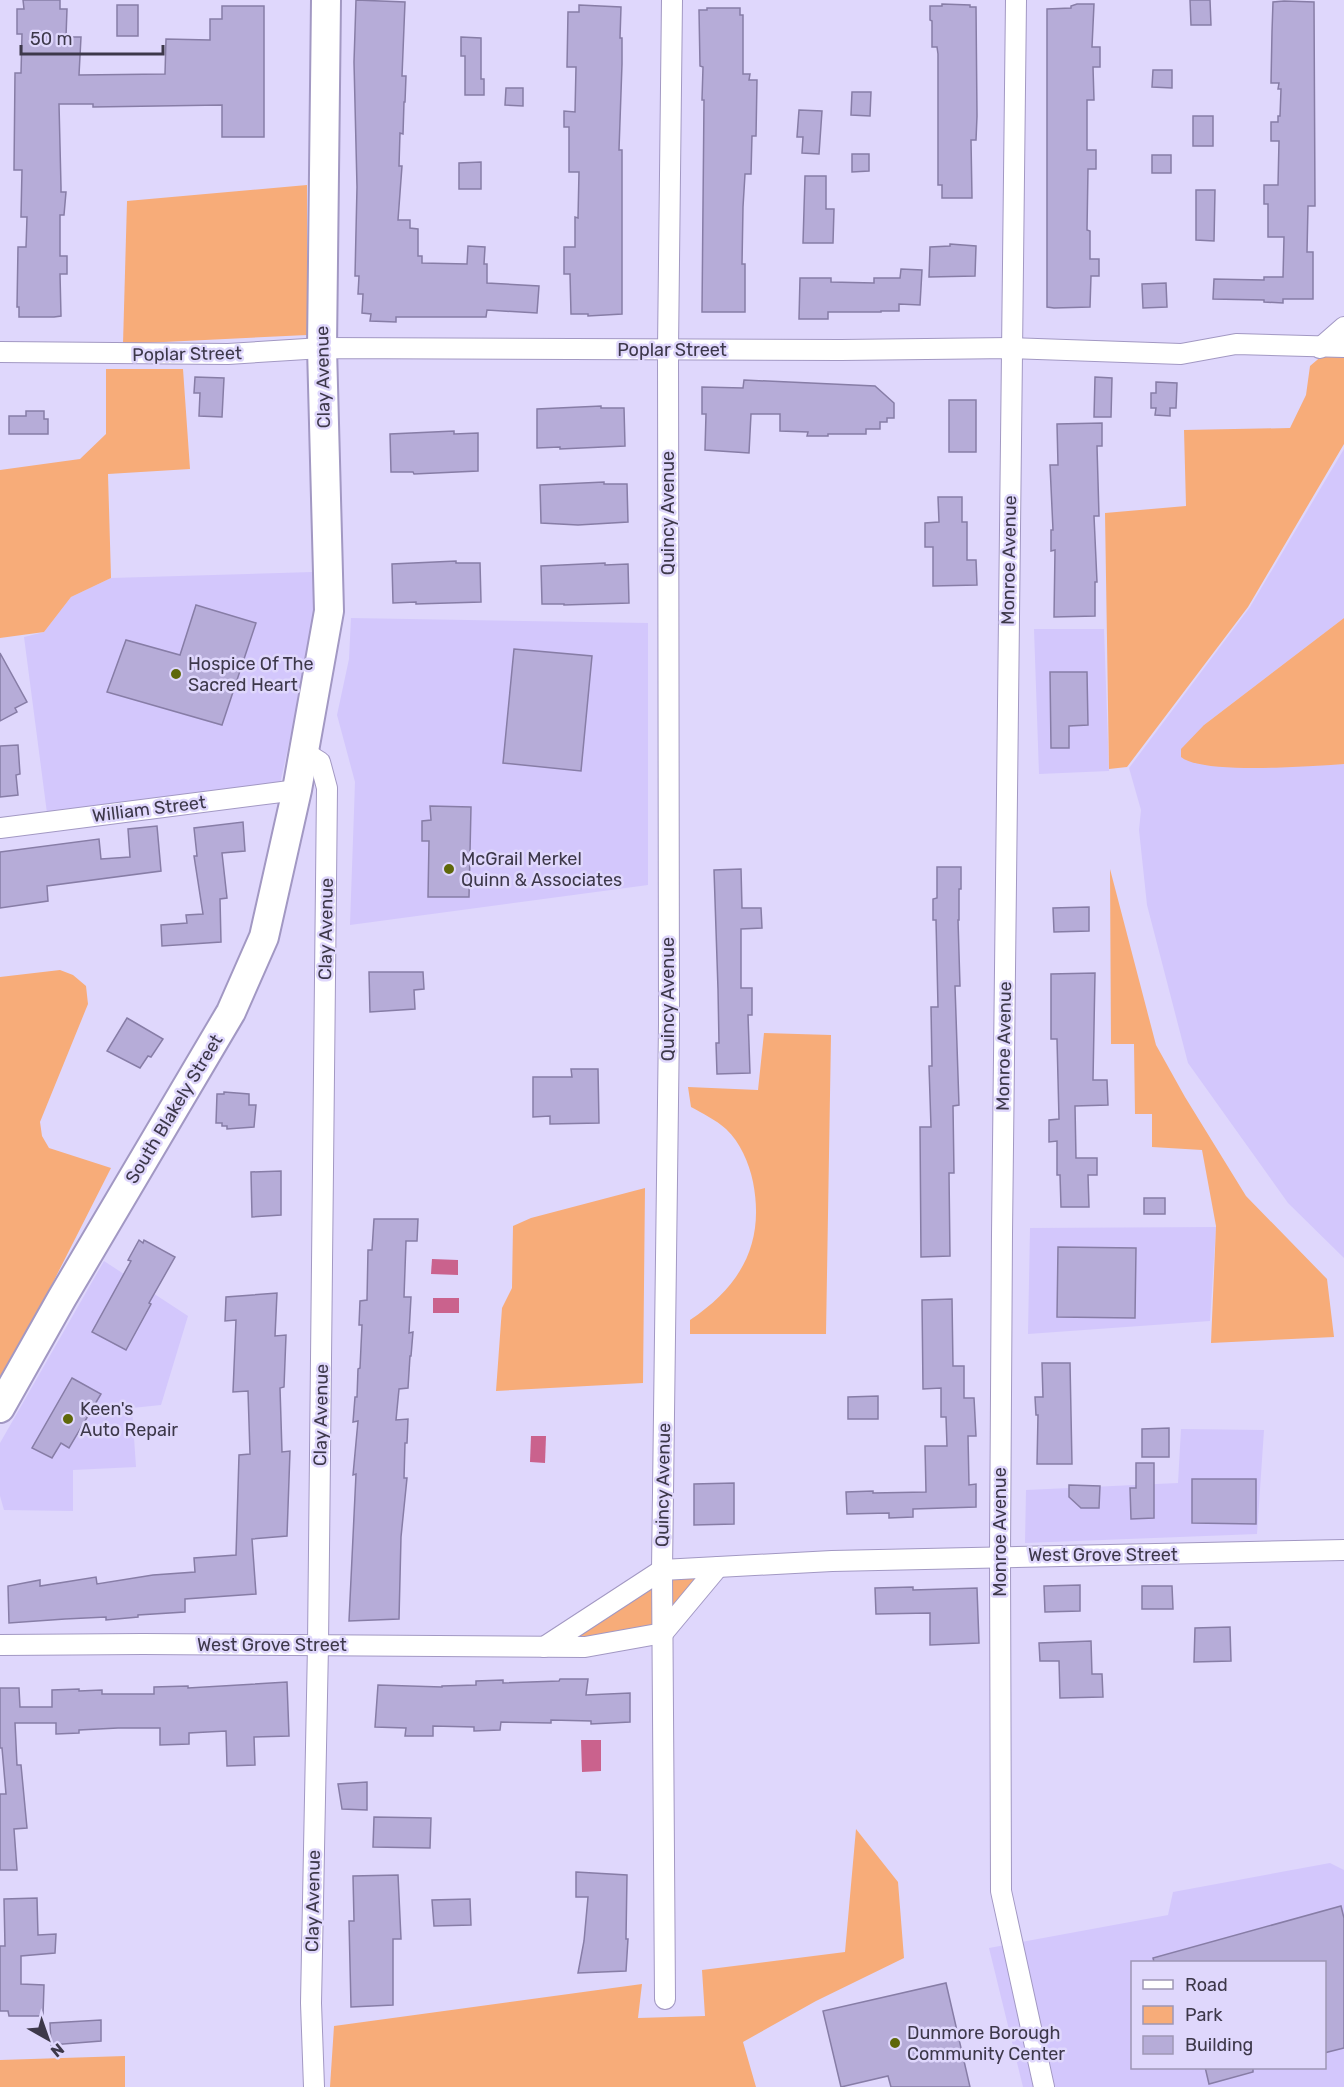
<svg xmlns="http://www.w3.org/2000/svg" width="1344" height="2087" viewBox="0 0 1344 2087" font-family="Rubik,sans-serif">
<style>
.built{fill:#d3c7fc;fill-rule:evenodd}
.green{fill:#f7ac79}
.water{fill:#ca628d}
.building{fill:#b6acd8;stroke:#877da6;stroke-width:1.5}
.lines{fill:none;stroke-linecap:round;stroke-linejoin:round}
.street-casing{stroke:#a298c3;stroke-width:22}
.secondary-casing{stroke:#a298c3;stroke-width:32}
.street{stroke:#fff;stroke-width:20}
.secondary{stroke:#fff;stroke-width:28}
.poi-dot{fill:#5f680a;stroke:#dfd7fc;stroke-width:2}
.labels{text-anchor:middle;stroke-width:5;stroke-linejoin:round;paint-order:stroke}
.street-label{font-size:18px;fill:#3d384a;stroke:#dfd7fc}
.poi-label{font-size:18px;fill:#3d384a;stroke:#dfd7fc;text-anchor:start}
</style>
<rect width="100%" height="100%" fill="#dfd7fc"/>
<g class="built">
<polygon points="1344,449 1344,618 1204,725 1302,766 1344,764 1344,1258 1288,1203 1188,1063 1147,905 1139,830 1141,810 1129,768 1250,607"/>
<polygon points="313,572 313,635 280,784 47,813 24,637 44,632 71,597 111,578"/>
<polygon points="351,618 648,623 648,885 350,925 355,782 337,715 349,659"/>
<polygon points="1034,629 1104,629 1109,771 1039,774"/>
<polygon points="1216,1227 1210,1321 1028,1334 1030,1228"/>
<polygon points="104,1261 188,1316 161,1405 132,1408 136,1467 73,1470 73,1511 4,1510 0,1496 0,1443"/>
<polygon points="1181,1429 1264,1430 1257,1534 1025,1543 1026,1490 1178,1483"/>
<path d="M1330,1863L1344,1870V2087H1023L989,1948L1168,1915L1173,1892ZM1132,1962H1324V2068H1132Z"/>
</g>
<g class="green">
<polygon points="307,185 307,335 123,344 127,201"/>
<polygon points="1344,337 1344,444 1248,607 1127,767 1109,769 1105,513 1186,506 1184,430 1290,428 1306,395 1310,366"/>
<polygon points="106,369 183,369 190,469 108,474 111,578 71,597 44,632 0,638 0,470 80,459 106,434"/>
<path d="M1344,618V764C1312,766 1203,775 1181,757V749L1204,725Z"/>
<polygon points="1110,869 1156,1045 1185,1097 1246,1196 1327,1279 1334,1337 1211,1343 1216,1226 1202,1150 1152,1147 1152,1114 1135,1114 1134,1044 1111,1044"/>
<polygon points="60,970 73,975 86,986 88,1004 40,1122 42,1136 49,1148 111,1168 38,1312 0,1380 0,977"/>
<path d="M764,1033L831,1035L826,1334H690V1320C741,1286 765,1243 753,1182C749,1163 740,1142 726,1129C716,1120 702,1113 691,1107L688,1087L758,1090Z"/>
<polygon points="645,1188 643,1383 496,1391 502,1308 512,1288 513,1226 531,1218"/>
<polygon points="718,1567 663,1633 544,1647 662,1570"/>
<polygon points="856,1829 898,1882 904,1958 816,2001 743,2042 756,2087 330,2087 334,2026 642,1984 638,2018 705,2016 702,1970 845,1952"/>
<polygon points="125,2056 125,2087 0,2087 0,2060"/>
</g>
<g class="water">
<polygon points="432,1259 458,1260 458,1275 431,1274"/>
<rect x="433" y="1298" width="26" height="15"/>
<polygon points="531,1436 546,1436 545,1463 530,1462"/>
<polygon points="581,1740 601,1740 601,1771 582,1772"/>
</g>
<g class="building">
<polygon points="23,0 60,0 60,9 67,9 66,37 81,37 79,75 165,74 166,39 210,40 210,19 222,19 222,6 264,6 264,137 222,137 222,105 93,107 93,104 59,104 61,187 61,192 66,192 64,215 60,215 60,256 67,256 67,274 60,274 61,316 54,317 19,317 19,307 17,307 18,247 26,247 27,217 21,217 22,170 14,170 15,73 21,73 22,34 17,34 17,9 24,9"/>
<polygon points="356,0 405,2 402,76 406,76 405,102 404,102 403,134 400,133 399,166 402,166 398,220 410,220 410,228 418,229 418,256 422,256 422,263 467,264 468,246 485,247 484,264 487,264 487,283 539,286 537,313 487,310 486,317 396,317 396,322 370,321 371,314 362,313 363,294 358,294 359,276 355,276 357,187 354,62"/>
<polygon points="1190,0 1210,0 1211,25 1191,25"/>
<polygon points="1284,1 1314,2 1315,206 1308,206 1307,252 1313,252 1313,299 1283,299 1283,303 1264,302 1264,300 1213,299 1214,279 1264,280 1264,277 1283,277 1284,237 1268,237 1268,204 1264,204 1264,185 1278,185 1279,141 1271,141 1271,122 1278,122 1278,116 1280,116 1281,89 1278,89 1279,83 1271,83 1272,32 1273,2"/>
<polygon points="942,4 970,5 970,7 976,7 977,116 976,140 971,140 972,198 942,198 942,185 938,185 938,54 937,47 932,47 932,21 930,20 930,6 942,6"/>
<polygon points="1077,4 1094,4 1092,47 1100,47 1100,67 1093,67 1094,100 1087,100 1087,150 1096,150 1096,169 1088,169 1087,230 1090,231 1090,259 1099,259 1099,276 1091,276 1090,307 1054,308 1047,307 1047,9 1071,8 1071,6"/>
<rect x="117" y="5" width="21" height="31"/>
<polygon points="579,5 621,7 620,38 622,38 622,64 619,150 622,150 622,314 588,316 588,314 571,314 570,274 564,274 564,247 575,247 575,217 578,218 579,172 569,172 569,127 564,127 564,111 575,112 576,67 567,67 568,12 579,12"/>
<polygon points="707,8 740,8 740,15 743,15 743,74 750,74 749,80 757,80 756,136 752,136 751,174 745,174 743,207 742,264 745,264 745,312 702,312 704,100 702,100 703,67 700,66 699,10 707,10"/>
<polygon points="461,37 481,38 481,79 484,79 484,95 465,95 465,56 461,56"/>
<polygon points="1153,70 1172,70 1172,88 1152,87"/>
<polygon points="506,88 523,88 523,106 505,105"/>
<polygon points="852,92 871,92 870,116 851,115"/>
<polygon points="799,110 822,111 819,154 802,153 803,137 797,137"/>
<rect x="1193" y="116" width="20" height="30"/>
<polygon points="852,154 869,154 869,171 852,172"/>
<rect x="1152" y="155" width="19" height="18"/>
<polygon points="481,162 481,189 459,189 459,163"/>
<polygon points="805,176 826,176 826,209 834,209 833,243 803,243"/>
<polygon points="1196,190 1215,190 1214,241 1196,240"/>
<polygon points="950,244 976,246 975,276 929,277 930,247 950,246"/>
<polygon points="901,269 922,270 920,305 899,304 899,311 881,311 881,312 828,312 828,319 799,319 800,278 831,278 831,282 874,283 874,278 900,278"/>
<polygon points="1166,283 1167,307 1143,308 1142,284"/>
<polygon points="195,377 224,378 222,417 199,416 200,393 194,393"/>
<polygon points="1095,377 1112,378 1111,417 1094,417"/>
<polygon points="744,380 875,386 894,403 894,418 887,418 887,422 880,422 880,429 866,429 866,434 828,434 828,436 807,436 808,432 780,431 780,414 751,414 749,453 705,450 706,414 702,414 702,387 743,388"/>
<polygon points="1156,382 1177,383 1176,408 1170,408 1170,416 1155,415 1156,408 1151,408 1151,393 1156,393"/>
<rect x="949" y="400" width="27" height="52"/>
<polygon points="601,406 601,408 624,408 625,446 560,449 560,447 537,448 537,409"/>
<polygon points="26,411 44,411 44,419 48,419 48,434 9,434 9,416 26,416"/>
<polygon points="1102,423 1102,446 1097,446 1099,516 1094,516 1097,582 1095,582 1095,616 1054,617 1055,550 1051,551 1051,530 1053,530 1050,465 1058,465 1057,424"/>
<polygon points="454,431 454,434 478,433 478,471 414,474 413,472 391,472 390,434"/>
<polygon points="604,482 604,484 627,484 628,522 578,525 541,523 540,485"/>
<polygon points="938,497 962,497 962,522 967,522 967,560 976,560 977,585 933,586 933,547 925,547 925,523 939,522"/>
<polygon points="456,561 456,563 480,563 481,602 416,604 416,602 393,603 392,564"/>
<polygon points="605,563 605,565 628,564 629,603 564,605 564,604 542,604 541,566"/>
<polygon points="196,605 256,623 222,725 107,692 126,640 180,655"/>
<polygon points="514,649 592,656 581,771 503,763"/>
<polygon points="0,653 27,702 15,708 17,712 0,721"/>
<polygon points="1050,672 1087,672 1088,725 1069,726 1069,748 1051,748"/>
<polygon points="18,745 20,774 16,775 18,795 0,797 0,746"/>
<polygon points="430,806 471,807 469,897 428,897 429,841 422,841 422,821 431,820"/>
<polygon points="243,822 245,851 222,853 227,898 220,899 221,942 162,946 161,925 187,923 186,915 203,914 194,856 197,856 194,828"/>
<polygon points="157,826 161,871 47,886 48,901 0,908 0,852 99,839 101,859 130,857 128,829"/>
<polygon points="937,867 961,867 961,889 959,889 959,920 958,920 960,986 955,986 959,1105 953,1106 954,1173 949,1173 950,1256 921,1257 920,1127 931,1127 929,1066 932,1066 931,1007 938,1007 936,920 933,920 933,899 937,898"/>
<polygon points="741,869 742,908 761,908 762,928 741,929 741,988 752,988 752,1015 748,1015 750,1073 717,1074 716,1043 719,1043 718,989 714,870"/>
<polygon points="1089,907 1089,931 1054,932 1053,908"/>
<polygon points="369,972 423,972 424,989 414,990 415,1009 370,1012"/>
<polygon points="1095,973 1093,1080 1107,1080 1108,1105 1075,1106 1076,1158 1097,1158 1097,1175 1088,1175 1089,1207 1061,1207 1060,1175 1057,1175 1057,1141 1049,1142 1049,1120 1059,1119 1057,1039 1051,1039 1051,974"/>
<polygon points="127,1018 163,1039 151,1057 148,1056 140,1068 107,1051"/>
<polygon points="571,1069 598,1069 599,1123 550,1124 550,1116 533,1117 533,1077 572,1077"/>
<polygon points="224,1092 249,1094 249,1105 256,1105 254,1127 227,1129 227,1126 222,1126 222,1123 216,1123 217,1094 224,1094"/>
<polygon points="281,1171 281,1215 252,1217 251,1172"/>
<rect x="1144" y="1198" width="21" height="16"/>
<polygon points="374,1219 418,1219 417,1241 406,1241 404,1297 411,1297 409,1333 413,1332 411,1356 410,1356 408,1388 399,1389 396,1420 408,1419 407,1443 405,1443 404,1478 407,1478 401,1537 399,1619 349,1621 356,1474 353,1475 358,1421 353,1422 355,1397 357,1397 358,1369 360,1368 362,1325 359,1325 360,1301 367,1300 368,1250 372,1250"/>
<polygon points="139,1240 143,1243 144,1240 175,1257 149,1303 151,1304 126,1350 92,1332 131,1261 128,1260"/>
<polygon points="1058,1247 1136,1248 1135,1318 1057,1317"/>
<polygon points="277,1293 275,1336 286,1335 284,1387 280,1388 282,1452 290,1451 287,1536 252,1539 256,1594 185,1599 185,1612 138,1615 138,1617 106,1620 106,1617 65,1619 9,1623 8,1586 40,1580 40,1586 96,1577 97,1584 153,1575 195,1572 194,1558 236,1555 239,1455 250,1454 248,1391 233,1392 236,1320 225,1321 226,1297"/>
<polygon points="952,1299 953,1366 964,1366 964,1398 974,1398 976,1436 968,1436 969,1485 976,1484 976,1507 913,1509 913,1517 889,1518 889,1513 847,1514 846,1492 873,1491 873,1493 926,1492 925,1446 947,1446 946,1417 941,1417 941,1388 923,1389 922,1300"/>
<polygon points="1042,1363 1070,1363 1072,1464 1037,1464 1038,1415 1036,1415 1035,1397 1043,1397"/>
<polygon points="72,1378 101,1394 69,1448 61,1443 52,1458 32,1448"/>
<polygon points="878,1396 878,1419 848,1419 848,1397"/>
<polygon points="1169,1428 1169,1457 1142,1457 1142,1429"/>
<polygon points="1136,1463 1154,1463 1154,1518 1131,1519 1130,1488 1136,1488"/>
<polygon points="1192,1479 1256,1479 1256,1524 1192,1523"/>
<polygon points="734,1483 734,1524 694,1525 694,1484"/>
<polygon points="1069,1485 1100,1486 1099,1508 1081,1508 1069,1497"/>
<polygon points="1080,1585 1080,1611 1045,1612 1044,1586"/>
<polygon points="1142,1586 1172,1586 1173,1609 1142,1609"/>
<polygon points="913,1587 913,1590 977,1588 979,1643 930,1645 930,1613 876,1614 875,1588"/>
<polygon points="1230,1627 1231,1661 1194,1662 1195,1628"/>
<polygon points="1091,1641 1092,1674 1102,1674 1103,1697 1060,1698 1059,1661 1040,1661 1039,1643"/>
<polygon points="560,1679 588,1679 586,1695 630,1693 630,1722 591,1724 591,1721 551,1720 551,1723 501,1722 500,1730 474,1731 474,1727 433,1726 433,1736 405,1736 406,1728 375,1727 378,1685 442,1687 442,1686 476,1685 476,1681 503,1680 503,1683 559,1681"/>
<polygon points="287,1682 289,1736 254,1737 255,1765 227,1766 226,1731 189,1733 189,1744 160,1745 160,1728 118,1728 79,1730 79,1733 56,1734 56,1723 15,1723 17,1765 21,1765 27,1828 14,1829 17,1870 0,1870 0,1794 6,1794 2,1748 0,1748 0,1688 19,1688 20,1707 52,1707 52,1690 79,1689 79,1691 102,1690 102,1694 154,1694 154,1687 188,1686 188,1688"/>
<polygon points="367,1782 367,1810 342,1809 338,1784"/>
<polygon points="374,1817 431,1818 430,1848 373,1847"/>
<polygon points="576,1872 627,1875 626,1939 628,1939 626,1971 578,1973 584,1941 588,1897 576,1897"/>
<polygon points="398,1875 401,1939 393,1939 393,2005 351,2007 349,1921 354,1921 353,1876"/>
<polygon points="37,1898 38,1935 56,1934 55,1953 21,1956 21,1984 44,1985 43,2016 9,2016 8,2011 0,2011 0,1946 5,1946 4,1899"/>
<polygon points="470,1899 471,1925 434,1926 432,1900"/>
<polygon points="1341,1906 1344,1918 1344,2048 1324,2053 1324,1962 1154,1962 1153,1958"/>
<polygon points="946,1983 970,2087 891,2087 888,2076 841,2087 823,2011"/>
<polygon points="101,2020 101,2041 51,2045 50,2023"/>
<polygon points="1205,2067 1253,2067 1253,2072 1209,2084"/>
</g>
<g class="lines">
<g class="street-casing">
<g id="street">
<polyline points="1016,0 1002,1234 1000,1556 1001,1891 1044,2087"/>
<polyline points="1320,348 1344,327"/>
<polyline points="0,352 228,354 322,348 841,350 1011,348 1181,354 1236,344 1344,347"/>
<polyline points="304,752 320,762 327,788 318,1645 311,2003 314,2087"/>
<polyline points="0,828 297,790"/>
<polyline points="0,1645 143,1644 585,1647 663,1633 718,1567"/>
<polyline points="544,1647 662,1570 832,1561 1344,1550"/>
<polyline points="665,1999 662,1570 669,1024 668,349 672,0"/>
</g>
</g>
<g class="secondary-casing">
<polyline id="secondary" points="0,1408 62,1298 231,1012 264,937 297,790 329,611 322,348 326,0"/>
</g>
<use href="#street" class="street"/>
<use href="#secondary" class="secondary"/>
</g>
<g class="poi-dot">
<circle cx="176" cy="674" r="6"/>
<circle cx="449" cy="869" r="6"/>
<circle cx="68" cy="1419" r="6"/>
<circle cx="895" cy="2043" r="6"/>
</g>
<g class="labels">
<g class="street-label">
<text x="672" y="356">Poplar Street</text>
<text transform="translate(187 354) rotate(-1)" y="6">Poplar Street</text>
<text transform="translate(323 377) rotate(-91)" y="6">Clay Avenue</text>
<text transform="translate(668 513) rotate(-90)" y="6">Quincy Avenue</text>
<text transform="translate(1009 560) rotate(-89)" y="6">Monroe Avenue</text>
<text transform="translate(149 809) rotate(-7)" y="6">William Street</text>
<text transform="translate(326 929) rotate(-89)" y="6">Clay Avenue</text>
<text transform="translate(668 999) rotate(-90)" y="6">Quincy Avenue</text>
<text transform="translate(1004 1046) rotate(-89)" y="6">Monroe Avenue</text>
<text transform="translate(174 1109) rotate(-59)" y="6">South Blakely Street</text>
<text transform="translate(321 1415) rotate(-89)" y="6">Clay Avenue</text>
<text transform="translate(663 1485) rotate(-89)" y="6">Quincy Avenue</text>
<text transform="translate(1000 1532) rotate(-90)" y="6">Monroe Avenue</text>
<text x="1103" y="1561">West Grove Street</text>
<text x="272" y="1651">West Grove Street</text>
<text transform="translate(313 1901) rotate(-89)" y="6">Clay Avenue</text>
</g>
<g class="poi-label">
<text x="188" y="670">Hospice Of The<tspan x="188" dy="21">Sacred Heart</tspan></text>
<text x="461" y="865">McGrail Merkel<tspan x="461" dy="21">Quinn &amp; Associates</tspan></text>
<text x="80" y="1415">Keen's<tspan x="80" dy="21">Auto Repair</tspan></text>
<text x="907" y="2039">Dunmore Borough<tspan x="907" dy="21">Community Center</tspan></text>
</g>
</g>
<rect x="1131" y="1961" width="195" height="108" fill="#dfd7fc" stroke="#9e97b5" stroke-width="1.5"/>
<rect x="1143" y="1980" width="30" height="9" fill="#ffffff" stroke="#9e97b5" stroke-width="1.5"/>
<text x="1185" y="1991" font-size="18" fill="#3d384a">Road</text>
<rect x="1143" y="2006" width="30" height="18" fill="#f7ac79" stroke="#9e97b5" stroke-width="1.5"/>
<text x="1185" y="2021" font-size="18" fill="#3d384a">Park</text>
<rect x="1143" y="2036" width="30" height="18" fill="#b6acd8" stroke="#9e97b5" stroke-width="1.5"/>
<text x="1185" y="2051" font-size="18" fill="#3d384a">Building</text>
<g transform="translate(48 2039) rotate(140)" stroke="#dfd7fc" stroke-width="4.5" paint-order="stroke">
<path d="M0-4.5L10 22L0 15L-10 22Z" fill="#3d384a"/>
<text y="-9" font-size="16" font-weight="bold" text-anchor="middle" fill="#3d384a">N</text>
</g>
<path d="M21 45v9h142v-9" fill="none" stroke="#3d384a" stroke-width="3"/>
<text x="30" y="45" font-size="18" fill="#3d384a" stroke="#dfd7fc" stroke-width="4.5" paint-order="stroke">50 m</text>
</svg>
